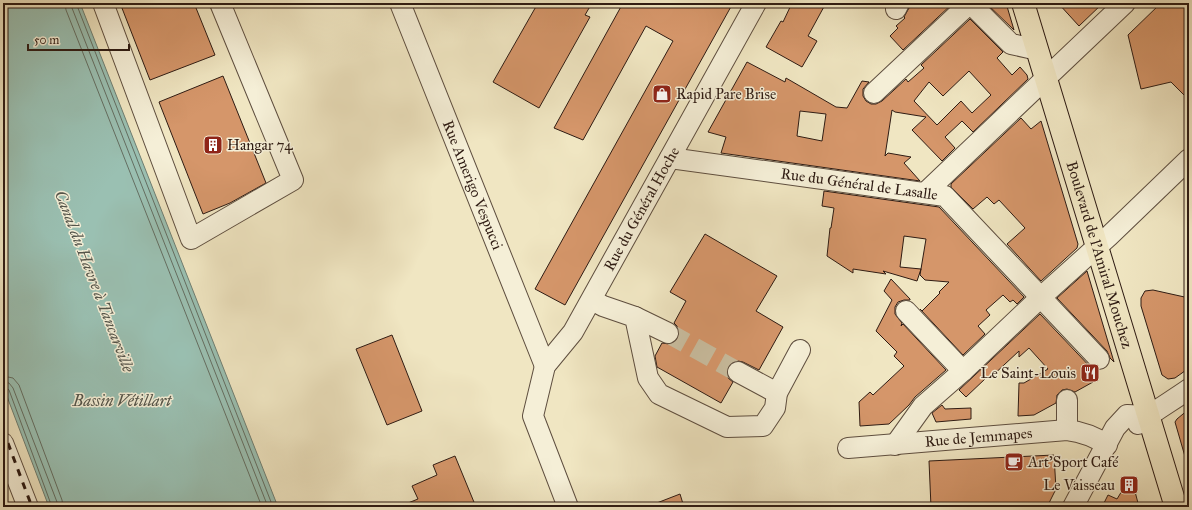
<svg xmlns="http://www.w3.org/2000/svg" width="1192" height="510" viewBox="0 0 1192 510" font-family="'IM FELL Great Primer',serif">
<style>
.water{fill:#9ac0b2;stroke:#6f7e72}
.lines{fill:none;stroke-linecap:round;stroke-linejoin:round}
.shore{stroke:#646e62;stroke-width:1}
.building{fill:#d5966a;stroke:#2e1b13;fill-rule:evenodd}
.minor-tunnel{stroke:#c9bd9f;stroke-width:20;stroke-dasharray:20 10;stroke-linecap:butt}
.minor-casing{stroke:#5e4e3f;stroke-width:22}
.major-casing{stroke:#2e1b13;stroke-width:24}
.minor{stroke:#f5efd7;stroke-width:20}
.major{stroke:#f0e6c2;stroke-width:22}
.rail{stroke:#2e1b13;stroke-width:3;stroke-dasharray:7 7;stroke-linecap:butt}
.labels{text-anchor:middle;stroke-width:3;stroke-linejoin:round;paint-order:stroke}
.poi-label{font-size:15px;fill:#2e1b13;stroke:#f5efd7;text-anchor:start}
.street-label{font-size:15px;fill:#2e1b13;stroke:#f5efd7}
.water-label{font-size:16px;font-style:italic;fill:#54554b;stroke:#f5efd7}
</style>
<rect width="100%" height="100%" fill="#f0e6c2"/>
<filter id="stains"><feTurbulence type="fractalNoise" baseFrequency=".005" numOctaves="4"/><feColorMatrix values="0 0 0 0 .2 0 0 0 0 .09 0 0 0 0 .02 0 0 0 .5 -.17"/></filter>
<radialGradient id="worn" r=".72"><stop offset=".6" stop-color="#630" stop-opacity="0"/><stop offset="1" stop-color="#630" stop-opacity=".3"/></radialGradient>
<polygon class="water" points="3,3 80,3 278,507 49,507 3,386"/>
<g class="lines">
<g class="shore">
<polyline points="65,3 66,10 262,507"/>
<polyline points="71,3 72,8 268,507"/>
<polyline points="76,3 273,507"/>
<polyline points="3,376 13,378 19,385 62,500 63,507"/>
<polyline points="3,382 9,383 13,388 57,502 57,507"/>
<polyline points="3,387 6,387 9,390 52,507"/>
</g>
</g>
<g class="building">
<polygon points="120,3 194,3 215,55 150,80"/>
<polygon points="538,3 592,3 585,15 590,17 539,108 493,82"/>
<polygon points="623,3 733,3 565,305 535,289 673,41 646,26 583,140 554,128"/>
<polygon points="792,3 826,3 808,36 817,41 802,67 766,47 781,21 783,22"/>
<polygon points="910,3 953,3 903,50 890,36 898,28 896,26 905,18 904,17 909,8"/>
<polygon points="986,3 1006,3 1014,30"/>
<polygon points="1058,3 1103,3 1079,26"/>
<polygon points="1161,3 1189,3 1189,100 1171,82 1141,89 1128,35"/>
<path d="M970,19L1003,52L997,58L1012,75L1020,67L1027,75L1028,79L973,132L962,121L945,137L955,148L942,161L912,130L926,117L895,112L892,110L885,156L888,153L911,157L904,163L920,181L721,153L726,137L708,132L747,62L785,82L786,78L836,107L847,108L862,81L869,82L863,89V96L866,101L871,104H876L882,101L906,79L908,82L924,68L921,65ZM969,71L991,95L972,113L961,101L937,125L914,101L929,82L943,96ZM800,111L826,114L822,141L797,136Z"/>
<polygon points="223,76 266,183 230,203 203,214 159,102"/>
<polygon points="1021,118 1031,129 1041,121 1078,244 1077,248 1041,281 1007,244 1025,228 999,200 994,204 987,197 973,209 951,187 951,184"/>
<polygon points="824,191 939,207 1024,297 1017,304 1013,300 1010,302 1003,295 986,310 990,315 978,326 985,334 963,355 920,309 922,311 940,293 939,292 949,282 925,280 920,275 926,239 904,236 900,267 921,269 917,281 883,271 886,274 853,269 853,273 827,256 830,228 831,228 834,208 822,206"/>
<polygon points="705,234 777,276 756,311 783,327 759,370 743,362 738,361 732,362 728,366 727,373 728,378 733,382 721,403 657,367 655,356 662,343 669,344 675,342 678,338 679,332 677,326 674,323 686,301 670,292"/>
<polygon points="1087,271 1098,308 1114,362 1110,358 1107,351 1057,298"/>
<polygon points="891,279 910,299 910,300 904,300 898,302 895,307 895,314 902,323 901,326 903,324 946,370 915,397 909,405 889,424 860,426 859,402 870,392 873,395 904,366 894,356 897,352 876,331 892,300 884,291"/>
<polygon points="1153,290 1189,298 1189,368 1175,378 1168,379 1162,375 1141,306 1141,298 1145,291"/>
<polygon points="1040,314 1095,372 1093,382 1075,392 1067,389 1062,390 1057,395 1056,403 1034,415 1018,416 1019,383 1024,383 1048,369 1029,348 1019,357 1019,351 990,378 986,378 966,397 959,390"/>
<polygon points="392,335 422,411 387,425 356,349"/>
<polygon points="942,405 945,409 971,408 971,419 936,422 932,413"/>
<polygon points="1189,409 1189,460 1186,460 1175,422 1177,419"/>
<polygon points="1054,455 1056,489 1047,507 931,507 929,461"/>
<polygon points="455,456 476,507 398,507 418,499 412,486 437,475 433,465"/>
<polygon points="1131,476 1139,507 1102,507 1108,495 1117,499"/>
<polygon points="680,494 684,507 649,507 649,506"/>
</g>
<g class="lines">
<polyline class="minor-tunnel" points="668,333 738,372"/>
<g class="minor-casing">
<g id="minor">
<polyline points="103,3 191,239 293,180 220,3"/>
<path id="s1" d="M400,3L545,366"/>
<polyline points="970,3 1011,44 1029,48 1036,46"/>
<polyline points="896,9 899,3"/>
<polyline points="874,93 970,3"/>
<path id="s2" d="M670,158L945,196L1099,359"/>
<polyline points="925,193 1125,3"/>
<polyline points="592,300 603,306 635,317 648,378 659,394 727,427 763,426 775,408 777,393 800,350"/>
<polyline points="906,311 963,371"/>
<polyline points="635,317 668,333"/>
<polyline points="738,372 777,393"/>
<polyline points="1067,400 1067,430"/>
<path d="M1138,424C1154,411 1172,401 1189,389"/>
<polyline points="3,443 28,507"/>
<polyline points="895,445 923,406 963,371 1041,297 1109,236 1189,159"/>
<path id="s3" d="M848,448L1067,430C1083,432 1094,436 1107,445"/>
<path id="s4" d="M568,507L533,416L545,366L573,332L756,3"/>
<polyline points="1073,507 1115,428 1127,415 1148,416"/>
</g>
</g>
<g class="major-casing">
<g id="major">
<path id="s5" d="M1023,3L1176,507"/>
</g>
</g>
<use href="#minor" class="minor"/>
<use href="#major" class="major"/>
<polyline class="rail" points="3,430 32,507"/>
</g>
<defs>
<g id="shop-square" transform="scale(1)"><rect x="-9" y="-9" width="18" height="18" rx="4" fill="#8f2418" stroke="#f5efd7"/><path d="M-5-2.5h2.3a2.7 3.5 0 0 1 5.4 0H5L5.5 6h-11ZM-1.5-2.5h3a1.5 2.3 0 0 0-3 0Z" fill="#fff"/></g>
<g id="building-square" transform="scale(1)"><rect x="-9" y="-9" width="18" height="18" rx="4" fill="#8f2418" stroke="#f5efd7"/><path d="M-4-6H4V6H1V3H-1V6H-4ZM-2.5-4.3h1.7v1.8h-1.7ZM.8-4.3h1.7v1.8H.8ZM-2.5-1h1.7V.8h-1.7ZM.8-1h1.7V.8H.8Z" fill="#fff"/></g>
<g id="restaurant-square" transform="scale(1)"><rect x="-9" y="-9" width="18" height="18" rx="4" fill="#8f2418" stroke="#f5efd7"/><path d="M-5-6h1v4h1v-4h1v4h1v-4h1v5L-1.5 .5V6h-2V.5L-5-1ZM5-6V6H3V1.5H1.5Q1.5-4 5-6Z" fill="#fff"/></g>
<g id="cafe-square" transform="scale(1)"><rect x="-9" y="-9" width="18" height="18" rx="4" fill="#8f2418" stroke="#f5efd7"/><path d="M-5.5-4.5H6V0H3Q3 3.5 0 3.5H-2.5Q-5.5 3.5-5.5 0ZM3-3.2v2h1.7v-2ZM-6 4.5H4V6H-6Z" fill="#fff"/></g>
</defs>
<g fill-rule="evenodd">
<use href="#shop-square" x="662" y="94"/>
<use href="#building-square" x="213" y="145"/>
<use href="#restaurant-square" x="1090" y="373"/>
<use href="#cafe-square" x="1014" y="462"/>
<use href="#building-square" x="1129" y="485"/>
</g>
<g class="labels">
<g class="poi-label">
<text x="676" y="99">Rapid Pare Brise</text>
<text x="227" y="150">Hangar 74</text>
<text x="1076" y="378" text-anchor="end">Le Saint-Louis</text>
<text x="1028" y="467">Art'Sport Café</text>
<text x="1115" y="490" text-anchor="end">Le Vaisseau</text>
</g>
<g class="street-label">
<text dy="5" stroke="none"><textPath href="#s2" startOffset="191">Rue du Général de Lasalle</textPath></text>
<text dy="5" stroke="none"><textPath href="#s1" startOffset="196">Rue Amerigo Vespucci</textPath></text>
<text dy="5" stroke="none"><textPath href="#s4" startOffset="334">Rue du Général Hoche</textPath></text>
<text dy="5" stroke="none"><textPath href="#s5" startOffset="263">Boulevard de l'Amiral Mouchez</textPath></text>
<text dy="5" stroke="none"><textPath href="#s3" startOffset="131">Rue de Jemmapes</textPath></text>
</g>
<g class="water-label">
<text transform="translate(95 281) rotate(69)" y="6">Canal du Havre à Tancarville</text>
<text x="122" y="406">Bassin Vétillart</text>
</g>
</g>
<rect width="1192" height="510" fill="none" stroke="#f0e6c2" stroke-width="16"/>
<rect x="4" y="4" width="1184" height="502" fill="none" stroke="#2e1b13" stroke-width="2"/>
<rect x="8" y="8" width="1176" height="494" fill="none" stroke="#2e1b13"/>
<path d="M28 44v6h101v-6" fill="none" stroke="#2e1b13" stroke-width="2"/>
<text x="34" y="44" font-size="12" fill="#2e1b13" stroke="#f5efd7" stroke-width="3" paint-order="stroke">50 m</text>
<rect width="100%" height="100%" filter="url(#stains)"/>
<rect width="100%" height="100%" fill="url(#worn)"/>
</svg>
